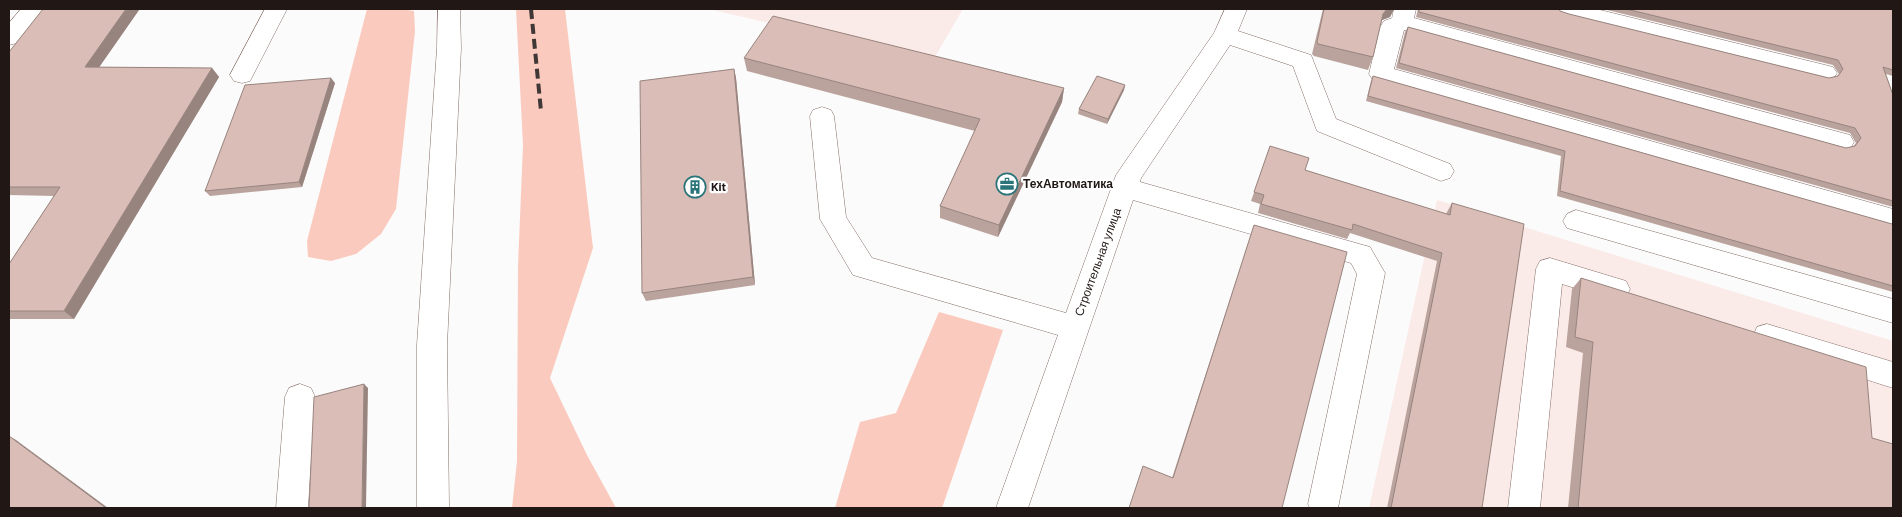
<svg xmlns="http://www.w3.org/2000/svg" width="1902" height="517" viewBox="0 0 1902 517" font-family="Barlow,sans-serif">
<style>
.built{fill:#fbebe8}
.green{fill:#fbcabe}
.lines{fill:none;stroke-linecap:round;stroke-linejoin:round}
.minor-casing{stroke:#866d67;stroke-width:1}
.minor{fill:#fff;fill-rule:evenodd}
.rail{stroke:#403836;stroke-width:4;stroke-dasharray:10 5;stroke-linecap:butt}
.wall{fill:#bba39d}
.shaded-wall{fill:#98847f}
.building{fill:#d9bdb6;stroke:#98847f}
.labels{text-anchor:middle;stroke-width:4.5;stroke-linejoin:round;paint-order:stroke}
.poi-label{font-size:12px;font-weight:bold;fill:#211815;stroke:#fff;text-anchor:start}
.street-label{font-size:12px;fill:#211815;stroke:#fff}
</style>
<rect width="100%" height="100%" fill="#fbfbfb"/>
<g class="built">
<polygon points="709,9 963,9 932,62"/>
<polygon points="1437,200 1893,341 1893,458 1890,508 1369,508"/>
</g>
<g class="green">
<polygon points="367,9 401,9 414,11 415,31 396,209 381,234 356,254 331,261 308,257 307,241"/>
<polygon points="516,9 565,9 593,248 550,378 587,455 616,508 512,508 517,461 518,266 523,145"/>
<polygon points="939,312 1003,330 942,508 835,508 860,422 896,413"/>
</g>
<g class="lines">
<g class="minor-casing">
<g id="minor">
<polygon points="21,9 45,9 17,43 9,45 9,23"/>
<polygon points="265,9 287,9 250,81 242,83 234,81 230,75"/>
<polygon points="438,9 460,9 461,48 447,345 449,508 417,508 417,345 437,48"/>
<polygon points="1225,9 1247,9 1238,31 1311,55 1336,119 1450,164 1454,171 1450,178 1441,181 1317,131 1293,66 1230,45 1141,178 1140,182 1370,247 1385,273 1338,508 1310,508 1308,504 1357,274 1351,263 1133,200 1028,508 996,508 1058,335 853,275 820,219 810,116 813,110 822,107 831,110 834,116 846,217 872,258 1066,313 1116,175 1214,33"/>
<polygon points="1394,9 1416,9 1414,18 1850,135 1854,142 1850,149 1841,151 1404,30 1394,69 1886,207 1893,209 1893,225 1886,227 1373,80 1369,74 1380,27 1384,21 1392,18"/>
<polygon points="1555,9 1596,9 1825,65 1833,67 1837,73 1833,79 1825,81 1566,17 1558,14"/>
<polygon points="1576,210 1893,299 1893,323 1567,228 1563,221 1567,214"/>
<polygon points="1550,258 1626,281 1630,289 1626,297 1616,301 1562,284 1540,508 1508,508 1536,269 1540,261"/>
<polygon points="1767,324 1893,362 1893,388 1757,345 1753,336 1757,327"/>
<polygon points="300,384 311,388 315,397 308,508 276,508 285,397 289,388"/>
</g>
</g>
<use href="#minor" class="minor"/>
<polyline class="rail" points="531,9 541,111"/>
</g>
<g class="wall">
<polygon points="1323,9 1394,9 1390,17 1382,20 1373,57 1368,70 1314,56 1312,54"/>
<polygon points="1418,9 1559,9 1560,11 1569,14 1829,78 1837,76 1839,74 1833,65 1603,9 1893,9 1893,76 1886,74 1893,95 1893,207 1396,68 1405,32 1408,27 1846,148 1853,147 1856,143 1850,133 1416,17"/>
<polygon points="139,10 99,67 212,68 219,77 74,319 9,319 9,264 54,196 9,195 9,52"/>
<polygon points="744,58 1064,88 1062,102 998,237 940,218 940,206 975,131 747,71"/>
<polygon points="734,69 736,78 755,285 646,301 642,293"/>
<polygon points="1373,76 1892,224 1893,224 1893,292 1557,196 1561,156 1366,101 1371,81"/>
<polygon points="335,83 302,187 210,196 205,191"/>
<polygon points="1125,85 1124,90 1107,124 1078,114 1079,109"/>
<polygon points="1270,146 1305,170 1446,214 1447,212 1452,203 1482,508 1387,508 1437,261 1350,233 1347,239 1258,213 1260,204 1251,201"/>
<polygon points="1254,225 1282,508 1172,478"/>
<polygon points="1581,278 1872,438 1893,508 1568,508 1583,353 1566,347 1572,289"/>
</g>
<g class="shaded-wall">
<polygon points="126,9 138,9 139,10 93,76 85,67"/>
<polygon points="1387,9 1394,9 1390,17 1382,20 1383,14"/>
<polygon points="212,68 219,77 74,319 64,311"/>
<polygon points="734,69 736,78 755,285 753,277"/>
<polygon points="331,78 335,83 302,187 299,182"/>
<polygon points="1125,85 1124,90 1107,124 1108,119"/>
<polygon points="1064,88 1062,102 998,237 999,225"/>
<polygon points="364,384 368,388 366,508 362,508"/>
<polygon points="9,436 16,440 108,508 106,508"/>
</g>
<g class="building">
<polygon points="43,9 126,9 85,67 212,68 64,311 9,311 9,264 60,187 9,187 9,52"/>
<polygon points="1324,9 1387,9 1383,14 1373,57 1318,44 1317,42"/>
<polygon points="1419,9 1559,9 1560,11 1569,14 1829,78 1838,76 1843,69 1838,60 1626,9 1893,9 1893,70 1883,67 1893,95 1893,201 1399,63 1408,27 1846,148 1855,146 1861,138 1855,128 1419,12"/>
<polygon points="773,16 1064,88 999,225 940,206 980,119 744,58"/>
<polygon points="734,69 753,277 642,293 640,81"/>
<polygon points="1097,76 1125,85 1108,119 1079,109"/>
<polygon points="1373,76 1892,224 1893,224 1893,286 1560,191 1565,151 1368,96"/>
<polygon points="331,78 299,182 205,191 245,85"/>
<polygon points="1270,146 1309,158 1305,170 1450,215 1452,203 1524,224 1482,508 1391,508 1442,253 1353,224 1352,230 1261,204 1264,195 1254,192"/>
<polygon points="1254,225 1347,252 1282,508 1129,508 1143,466 1173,478"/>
<polygon points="1581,278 1866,367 1872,438 1893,444 1893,508 1578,508 1593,342 1575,337"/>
<polygon points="364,384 362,508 309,508 314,397"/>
<polygon points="9,436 106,508 9,508"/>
</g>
<defs>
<g id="office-ring" transform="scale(1.125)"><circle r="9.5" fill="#fff" stroke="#2b757a" stroke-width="1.5"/><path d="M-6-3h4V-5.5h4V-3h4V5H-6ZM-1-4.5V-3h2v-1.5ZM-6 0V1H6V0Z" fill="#2b757a"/></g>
<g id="building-ring" transform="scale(1.125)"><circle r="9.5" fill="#fff" stroke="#2b757a" stroke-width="1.5"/><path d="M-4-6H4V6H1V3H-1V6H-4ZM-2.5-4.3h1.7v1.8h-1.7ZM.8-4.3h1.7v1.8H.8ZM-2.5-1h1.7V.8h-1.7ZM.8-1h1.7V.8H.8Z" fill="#2b757a"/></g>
</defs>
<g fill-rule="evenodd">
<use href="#office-ring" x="1007" y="184"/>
<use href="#building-ring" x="695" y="187"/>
</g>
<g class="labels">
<g class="poi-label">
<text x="1023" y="188">ТехАвтоматика</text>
<text x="711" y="191">Kit</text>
</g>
<g class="street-label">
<text transform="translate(1098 262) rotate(-70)" y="4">Строительная улица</text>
</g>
</g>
<rect width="1902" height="517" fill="none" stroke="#211815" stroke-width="20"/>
</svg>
